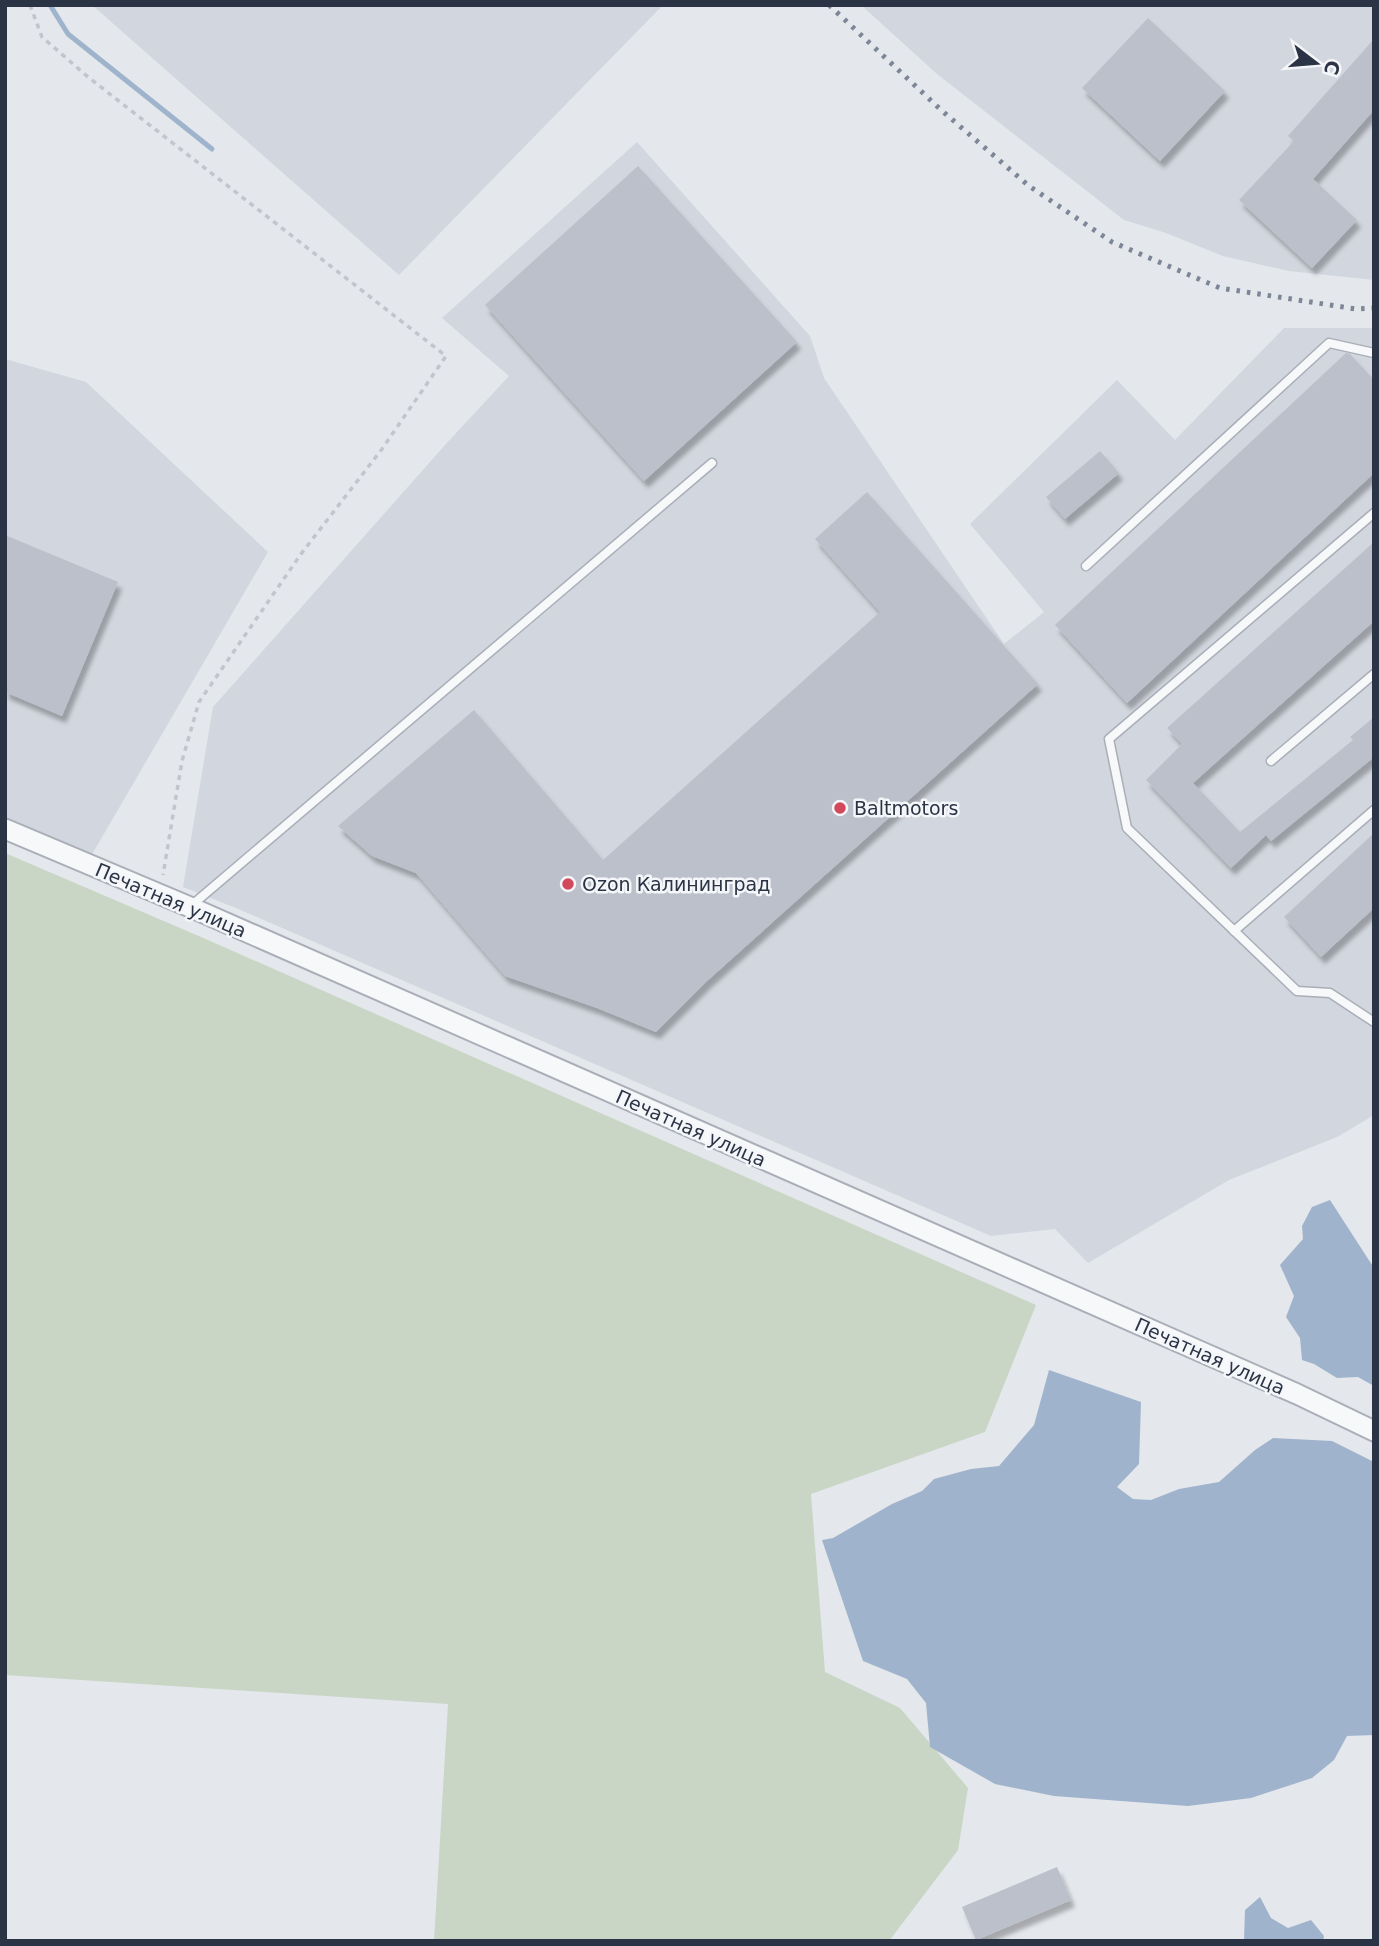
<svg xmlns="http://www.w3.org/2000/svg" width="1379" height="1946" viewBox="0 0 1379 1946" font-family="'DejaVu Sans',sans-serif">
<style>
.built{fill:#d2d6de}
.green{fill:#c9d6c5}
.water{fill:#9fb4cc}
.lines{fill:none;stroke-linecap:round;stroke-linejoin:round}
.stream{stroke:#9fb4cc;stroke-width:5}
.building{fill:#bbc0ca;filter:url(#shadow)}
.service-casing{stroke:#a9aeb7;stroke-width:11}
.tertiary-casing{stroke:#a9aeb7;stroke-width:23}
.path{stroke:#c2c5cb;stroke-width:3.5;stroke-dasharray:5 5;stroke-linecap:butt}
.service{stroke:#f7f8fa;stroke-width:8}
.tertiary{stroke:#f7f8fa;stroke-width:19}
.rail{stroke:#7d8696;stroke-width:5;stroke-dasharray:3.5 7;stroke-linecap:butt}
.poi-dot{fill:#d1495b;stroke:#f4f6f9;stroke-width:2.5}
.labels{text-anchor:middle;stroke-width:5;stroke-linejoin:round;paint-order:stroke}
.poi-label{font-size:19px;fill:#2b3445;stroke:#f4f6f9;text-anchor:start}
.street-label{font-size:19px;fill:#2b3445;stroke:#f4f6f9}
</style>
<defs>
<filter id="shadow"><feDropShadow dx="4" dy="7" stdDeviation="2" flood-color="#0004"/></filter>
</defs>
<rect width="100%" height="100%" fill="#e4e7ec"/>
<g class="built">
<polygon points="92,5 663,5 399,275"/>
<polygon points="861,5 1374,5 1374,280 1289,271 1223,256 1166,233 1124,220 937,74"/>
<polygon points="637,142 810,336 824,378 1004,644 1044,612 970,524 1117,380 1175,440 1284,328 1374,328 1374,1115 1337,1137 1229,1180 1088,1263 1055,1229 991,1236 236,908 183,887 213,707 445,445 509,376 442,318"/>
<polygon points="5,359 86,382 268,552 87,863 5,827"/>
</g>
<polygon class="green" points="5,853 201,937 1036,1305 985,1432 811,1494 825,1672 900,1708 968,1788 958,1850 889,1941 434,1941 448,1704 5,1675"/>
<g class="water">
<polygon points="1330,1200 1374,1268 1374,1386 1358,1377 1337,1378 1314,1364 1302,1360 1300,1338 1286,1317 1294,1296 1280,1265 1303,1239 1302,1226 1312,1207"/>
<polygon points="1049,1370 1141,1402 1139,1464 1117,1487 1133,1499 1151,1500 1179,1489 1219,1482 1255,1450 1273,1438 1332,1441 1374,1462 1374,1735 1347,1736 1334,1760 1312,1778 1251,1798 1188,1806 1054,1796 995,1784 930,1747 926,1703 907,1679 863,1661 822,1540 833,1538 892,1504 922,1491 934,1479 971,1469 999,1466 1034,1425"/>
<polygon points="1260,1897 1271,1918 1288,1928 1311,1920 1324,1936 1323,1941 1244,1941 1245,1910"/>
</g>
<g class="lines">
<polyline class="stream" points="50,5 68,34 212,149"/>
</g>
<g class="building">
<polygon points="1148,18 1225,91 1160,161 1082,88"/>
<polygon points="1374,39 1374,110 1313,179 1357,220 1312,268 1239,200 1294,141 1288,136"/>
<polygon points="638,166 797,342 644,481 485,305"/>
<polygon points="1346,353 1350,354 1374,380 1374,473 1127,703 1055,625"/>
<polygon points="1100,451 1119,473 1065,519 1046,497"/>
<polygon points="867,492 1038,684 707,981 656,1032 597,1008 505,976 416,873 372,856 338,826 474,710 603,860 880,612 815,539"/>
<polygon points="5,535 118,582 62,716 5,692"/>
<polygon points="1374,542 1374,621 1193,783 1240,832 1353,740 1350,737 1374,717 1374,757 1271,841 1266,835 1231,868 1146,780 1182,744 1167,728"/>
<polygon points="1374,833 1374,908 1321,957 1284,917"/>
<polygon points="1057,1867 1071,1900 976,1940 962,1907"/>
</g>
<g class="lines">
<g class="service-casing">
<g id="service">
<polyline points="1374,513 1109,739 1127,828 1297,991 1330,993 1374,1022"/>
<polyline points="1086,566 1329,343 1374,353"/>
<polyline points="1271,761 1374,674"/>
<polyline points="192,905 712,463"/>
<polyline points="1234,931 1374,810"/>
</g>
</g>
<g class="tertiary-casing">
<polyline id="tertiary" points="5,829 190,907 1297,1394 1374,1431"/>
</g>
<polyline class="path" points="30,5 42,37 88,77 446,356 382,449 301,554 199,702 182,761 163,875"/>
<use href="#service" class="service"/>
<use href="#tertiary" class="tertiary"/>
<polyline class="rail" points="829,5 940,109 1029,186 1112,242 1220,288 1356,309 1374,308"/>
</g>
<g class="poi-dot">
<circle cx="840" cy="808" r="7"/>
<circle cx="568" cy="884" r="7"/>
</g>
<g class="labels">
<g class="poi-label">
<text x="854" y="815">Baltmotors</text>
<text x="582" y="891">Ozon Калининград</text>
</g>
<g class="street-label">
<text transform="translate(171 900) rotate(23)" y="7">Печатная улица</text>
<text transform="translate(691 1128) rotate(24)" y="7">Печатная улица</text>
<text transform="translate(1210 1356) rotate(24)" y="7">Печатная улица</text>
</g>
</g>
<rect width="1379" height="1946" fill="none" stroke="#2b3445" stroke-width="14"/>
<g transform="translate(1316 63) rotate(106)" stroke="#f4f6f9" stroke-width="5" paint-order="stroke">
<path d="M0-5L12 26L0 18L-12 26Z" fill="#2b3445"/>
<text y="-10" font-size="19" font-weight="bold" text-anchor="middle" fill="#2b3445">С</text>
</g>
</svg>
